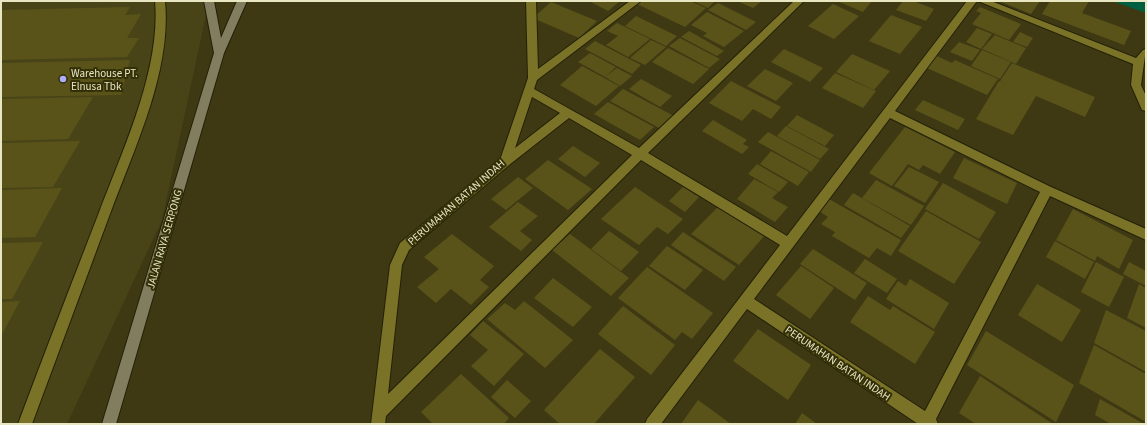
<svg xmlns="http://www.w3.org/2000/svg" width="1147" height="425" viewBox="0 0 1147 425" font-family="'Source Sans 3',sans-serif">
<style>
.built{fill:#484417}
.green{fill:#005f40}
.building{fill:#59531a}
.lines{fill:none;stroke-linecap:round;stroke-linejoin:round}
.lane-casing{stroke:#232009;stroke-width:2}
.street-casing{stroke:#232009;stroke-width:2}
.secondary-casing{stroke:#232009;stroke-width:2}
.lane{fill:#7a7227;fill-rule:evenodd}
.street{fill:#7a7227;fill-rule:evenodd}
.secondary{fill:#827d5f;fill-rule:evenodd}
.poi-dot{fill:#aeaefb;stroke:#332f07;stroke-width:1.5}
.labels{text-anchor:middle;stroke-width:4;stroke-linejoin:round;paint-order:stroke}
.poi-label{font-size:11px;fill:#e9e6c2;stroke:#332f07;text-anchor:start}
.street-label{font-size:11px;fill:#e9e6c2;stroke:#332f07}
</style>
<rect width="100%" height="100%" fill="#3e3912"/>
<polygon class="built" points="1,1 209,1 162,220 67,424 1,424"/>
<polygon class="green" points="1112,1 1146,1 1146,13"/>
<g class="building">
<polygon points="589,1 620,1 608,11"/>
<polygon points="641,1 690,1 706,8 685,27 637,4"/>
<polygon points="693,1 715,1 708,8"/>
<polygon points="737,1 762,1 753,8"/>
<polygon points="837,1 872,1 863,12"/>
<polygon points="903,1 913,1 934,9 926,21 896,10"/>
<polygon points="999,1 1040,1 1031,14"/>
<polygon points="1050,1 1089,1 1082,13 1131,31 1124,45 1042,14"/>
<polygon points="551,2 597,21 579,38 533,18"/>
<polygon points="718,3 756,22 746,30 708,10"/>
<polygon points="833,4 859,16 834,39 808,26"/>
<polygon points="130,7 125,15 141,14 127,38 139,38 127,57 1,60 1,10"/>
<polygon points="980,7 1021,24 1009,40 972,24 981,13 976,11"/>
<polygon points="707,12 744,31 724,47 703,36 707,33 691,25"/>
<polygon points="891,15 922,27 900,54 869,41"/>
<polygon points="636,16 677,36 666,46 625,26"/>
<polygon points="617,23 650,39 628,57 606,45 618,36 607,31"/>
<polygon points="977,28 992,34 981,49 966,42"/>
<polygon points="689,31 724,51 717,56 681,37"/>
<polygon points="1020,32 1033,38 1027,47 1013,42"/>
<polygon points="995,35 1026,48 1016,64 982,49"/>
<polygon points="680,38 720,59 709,68 669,46"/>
<polygon points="651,40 666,47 645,65 630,58"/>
<polygon points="595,41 641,65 632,74 585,49"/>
<polygon points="959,42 980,50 972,61 950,52"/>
<polygon points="668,48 709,69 693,84 652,62"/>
<polygon points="784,49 823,68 810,82 771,62"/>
<polygon points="982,50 1011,62 1000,79 971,66"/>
<polygon points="590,53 616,67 605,77 578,62"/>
<polygon points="852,54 890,71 874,90 836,72"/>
<polygon points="937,56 952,63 955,60 998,79 987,95 927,68"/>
<polygon points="130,60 121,95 1,97 1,63"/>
<polygon points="1012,63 1095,97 1085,117 1036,96 1013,135 976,119 999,81 1006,84 1000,81"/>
<polygon points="582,66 619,86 596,106 560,85"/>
<polygon points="617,68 632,76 620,86 605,77"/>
<polygon points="765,69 793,83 776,101 747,86"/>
<polygon points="835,73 876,91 863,108 822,88"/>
<polygon points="641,79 672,96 660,107 629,89"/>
<polygon points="731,81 781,107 771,119 753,109 742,121 709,103"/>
<polygon points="623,89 674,116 661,129 610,101"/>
<polygon points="93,97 68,139 1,141 1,99"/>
<polygon points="923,100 965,119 958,130 915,110"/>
<polygon points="608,102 654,127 640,140 594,114"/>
<polygon points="797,115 834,135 825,146 787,126"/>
<polygon points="713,120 747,140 743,144 749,147 742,154 702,131"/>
<polygon points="786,126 829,149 820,159 777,136"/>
<polygon points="905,127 955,152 940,174 923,165 919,170 908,164 892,186 869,173"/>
<polygon points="768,132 820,160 811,172 758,142"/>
<polygon points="80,141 53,187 1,188 1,143"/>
<polygon points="573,146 600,163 585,177 558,159"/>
<polygon points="771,151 809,172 798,186 760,164"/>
<polygon points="964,158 1017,183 1007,204 953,178"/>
<polygon points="548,160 592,189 568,210 525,179"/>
<polygon points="757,164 788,182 779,192 748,174"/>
<polygon points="909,167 939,182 925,203 894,186"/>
<polygon points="518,177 533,188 506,210 491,199"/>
<polygon points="754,179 778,192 772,198 788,207 775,222 737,199"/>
<polygon points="876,180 924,206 911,225 862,198"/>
<polygon points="943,183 996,212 979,239 925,209"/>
<polygon points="635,187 683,219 668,234 657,227 639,245 601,219"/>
<polygon points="683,187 699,197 685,212 669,201"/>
<polygon points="62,188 35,237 1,238 1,190"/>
<polygon points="853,193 910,226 901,238 844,205"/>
<polygon points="829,199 901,240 891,256 877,248 869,258 832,236 835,232 821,224 828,217 819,211"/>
<polygon points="518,202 538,216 520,231 532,240 521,251 489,227"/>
<polygon points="719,206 765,235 739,265 691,234"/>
<polygon points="1073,209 1133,240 1119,269 1097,256 1095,261 1056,240"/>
<polygon points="926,211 981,242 954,284 898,251"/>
<polygon points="609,231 639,252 621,271 591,249"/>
<polygon points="683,232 736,267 724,281 671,245"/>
<polygon points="452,234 494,266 480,280 489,287 471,305 451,289 436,303 417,287 439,269 424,257"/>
<polygon points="570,234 629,278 611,296 552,250"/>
<polygon points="1055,241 1094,262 1085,279 1046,257"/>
<polygon points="43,242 12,299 1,299 1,243"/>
<polygon points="667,246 703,270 685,290 649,266"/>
<polygon points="813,249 867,283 855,300 800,264"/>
<polygon points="865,259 897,279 887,293 854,273"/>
<polygon points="1096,262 1124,277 1109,307 1081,292"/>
<polygon points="1129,262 1146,271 1146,286 1123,274"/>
<polygon points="801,266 834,288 810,319 776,295"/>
<polygon points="647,267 713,313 692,339 682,332 675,340 618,298"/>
<polygon points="553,278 592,307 573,327 534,298"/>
<polygon points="910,279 949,303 934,329 886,299 898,281 906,286"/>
<polygon points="1037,284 1081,310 1062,342 1018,315"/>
<polygon points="1139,284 1146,288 1146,328 1127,318"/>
<polygon points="868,296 890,310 893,306 935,332 915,364 850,322"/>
<polygon points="20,301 1,336 1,302"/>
<polygon points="524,301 573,340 545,368 487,319 505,303 515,310"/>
<polygon points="623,306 675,345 651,375 598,334"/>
<polygon points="1106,310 1146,331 1146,372 1094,343"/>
<polygon points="483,321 524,354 494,386 471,366 488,350 470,335"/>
<polygon points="758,329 811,365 788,400 733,361"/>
<polygon points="986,331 1074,385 1056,422 967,365"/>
<polygon points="1094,345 1146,374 1146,422 1079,383"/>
<polygon points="600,349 635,377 594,424 560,424 544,410"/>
<polygon points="461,374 509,418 504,424 433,424 421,412"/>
<polygon points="980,376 1053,424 976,424 959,413"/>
<polygon points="507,380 531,401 515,418 491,397"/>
<polygon points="1100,399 1144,424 1111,424 1095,415"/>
<polygon points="698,400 731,424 681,424"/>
<polygon points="802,413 817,424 795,424"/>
</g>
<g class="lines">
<g class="lane-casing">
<path id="lane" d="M155,1H165C172,71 134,149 110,214C84,284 58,354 32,424H18C44,354 71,285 98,215C122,151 161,70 155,1Z"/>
</g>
<g class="street-casing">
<g id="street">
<path d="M526,1H536L538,69L630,1H641L537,80L534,89L639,148L794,1H804L648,153L787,236L967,1H977L895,111L1051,187L1146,229V240L1050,196L936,419L938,424H918L747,309L661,424H645L647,419L780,245L641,160L386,416L385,424H371L390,265L400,243L500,160L528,78ZM532,97L560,113L515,148ZM569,118L632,155L388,394L402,265L409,250L509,165ZM890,118L1040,192L925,411L754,299Z"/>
<polygon points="978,1 991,1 1136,58 1143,50 1146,49 1141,85 1146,96 1146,111 1142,110 1131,85 1133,64"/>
</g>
</g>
<g class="secondary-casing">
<polygon id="secondary" points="204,1 214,1 221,38 237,1 247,1 224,53 116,424 102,424 214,53"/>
</g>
<use href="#lane" class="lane"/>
<use href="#street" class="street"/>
<use href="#secondary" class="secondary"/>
</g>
<circle class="poi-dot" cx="63" cy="79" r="4"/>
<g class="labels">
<g class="poi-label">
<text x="71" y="77">Warehouse PT.<tspan x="71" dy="13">Elnusa Tbk</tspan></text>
</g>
<g class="street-label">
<text transform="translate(456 202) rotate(-41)" y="4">PERUMAHAN BATAN INDAH</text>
<text transform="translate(164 239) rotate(-74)" y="4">JALAN RAYA SERPONG</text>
<text transform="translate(838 363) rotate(34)" y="4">PERUMAHAN BATAN INDAH</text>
</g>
</g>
<rect width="1147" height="425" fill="none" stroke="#e9e6c2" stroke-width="4"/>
</svg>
